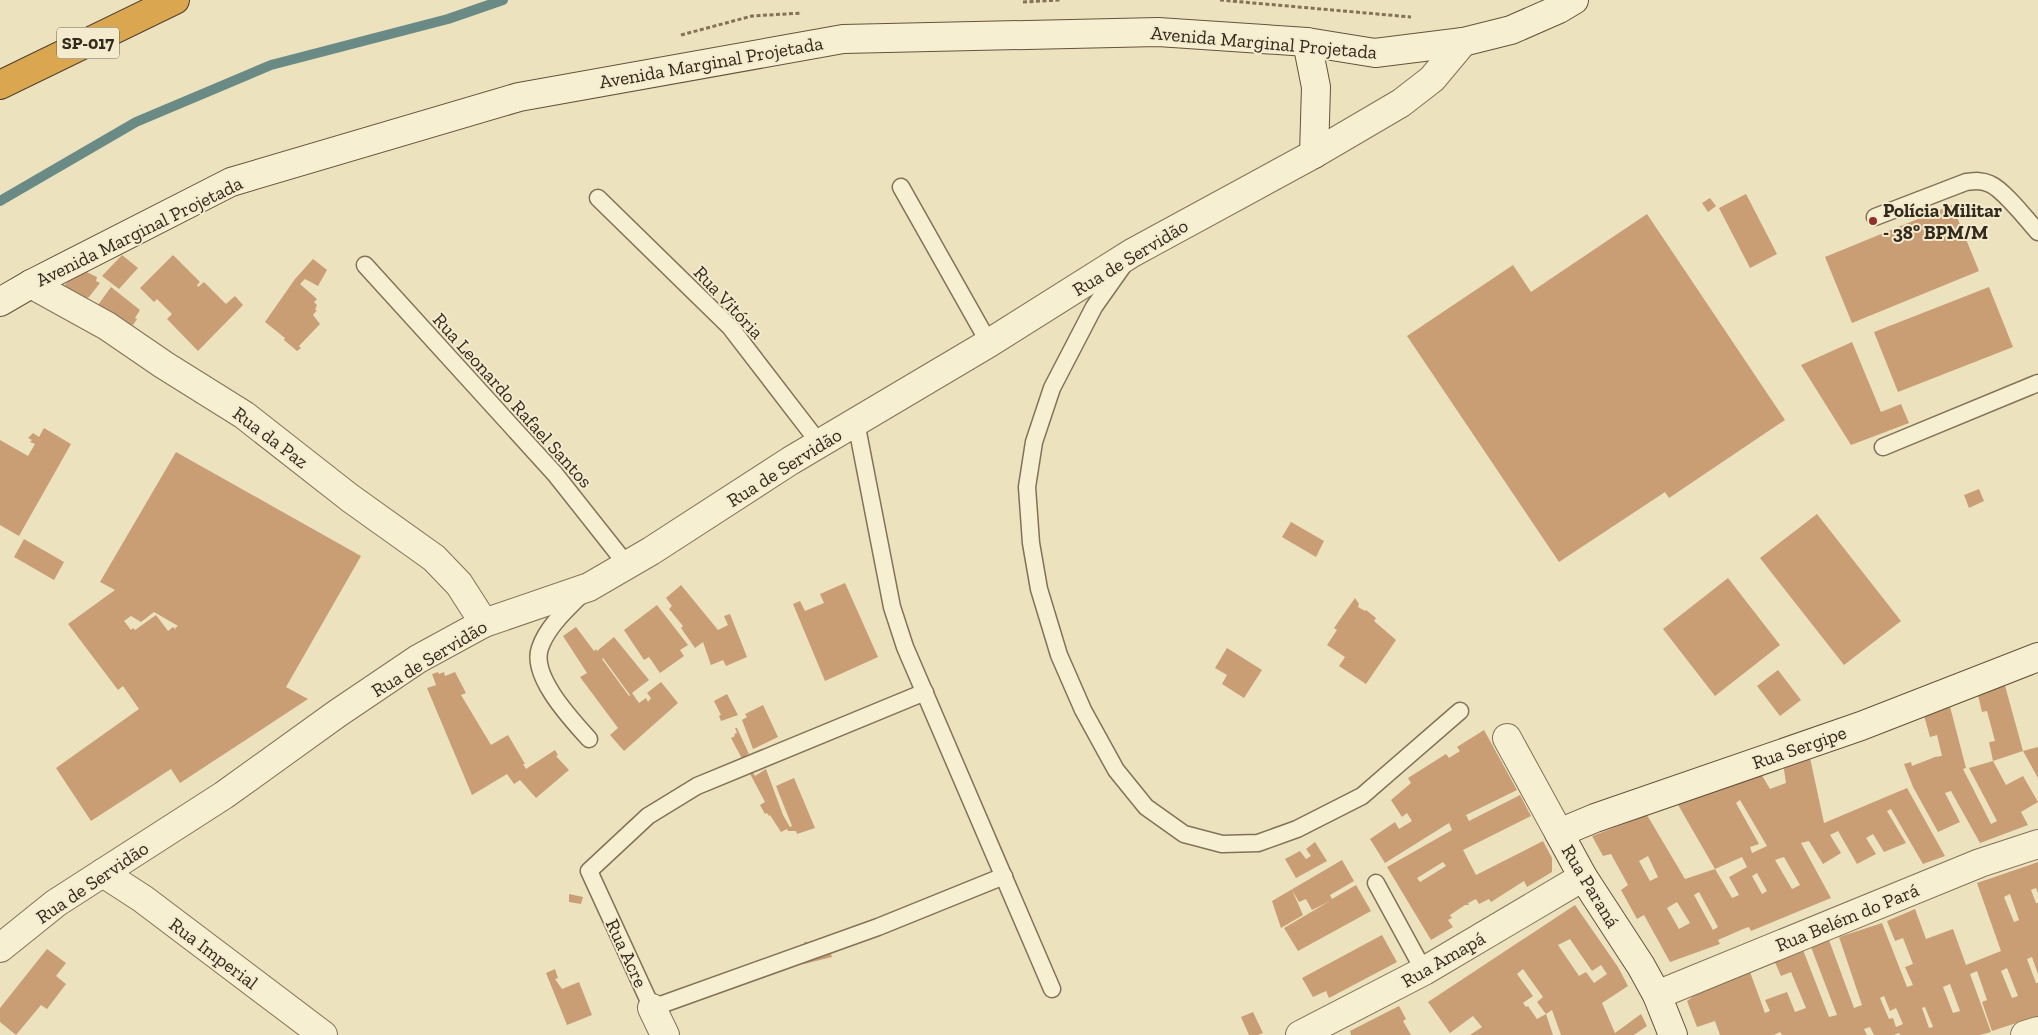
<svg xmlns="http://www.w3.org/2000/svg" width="2038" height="1035" viewBox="0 0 2038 1035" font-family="'Zilla Slab',serif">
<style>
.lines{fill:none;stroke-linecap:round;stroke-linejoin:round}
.stream{stroke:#6a8b85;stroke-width:10}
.building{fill:#c99e75;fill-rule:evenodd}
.lane-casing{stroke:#837258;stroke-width:19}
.street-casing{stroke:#837258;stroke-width:30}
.secondary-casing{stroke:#65533b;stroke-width:30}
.highway-casing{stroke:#51402c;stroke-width:30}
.path{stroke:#837258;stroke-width:3;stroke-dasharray:4 2.5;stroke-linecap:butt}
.lane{stroke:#f7efd1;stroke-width:16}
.street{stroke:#f7efd1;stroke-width:28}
.secondary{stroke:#f7efd1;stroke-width:28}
.highway{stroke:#daa750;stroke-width:28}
.poi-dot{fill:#90302a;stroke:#f4ebce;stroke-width:2}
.labels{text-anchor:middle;stroke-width:4;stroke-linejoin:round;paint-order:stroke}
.shield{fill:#f4ebce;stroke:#6d6351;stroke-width:1}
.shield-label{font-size:18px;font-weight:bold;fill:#33291c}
.street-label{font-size:19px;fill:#33291c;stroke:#f4ebce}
.poi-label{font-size:19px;font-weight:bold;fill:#33291c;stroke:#f4ebce;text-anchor:start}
</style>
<rect width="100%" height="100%" fill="#ece2be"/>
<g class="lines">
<polyline class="stream" points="0,201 136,122 271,65 448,19 503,0"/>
</g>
<g class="building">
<polygon points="1746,194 1777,254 1750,268 1719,208"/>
<polygon points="1710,198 1716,206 1708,212 1702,203"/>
<polygon points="1952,205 1979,271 1852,323 1825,257"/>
<polygon points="1647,214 1785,420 1669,498 1665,492 1559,562 1407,336 1513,265 1531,292"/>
<polygon points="122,255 138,268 119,289 102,276"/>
<polygon points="173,255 200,282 197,285 198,287 204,282 226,304 235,296 243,305 198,351 167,319 172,314 157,299 154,302 140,288"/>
<polygon points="313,259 327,270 318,286 305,279 300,284 317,299 314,302 317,305 315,310 317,310 313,315 320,324 299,346 301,348 297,351 284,340 285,338 265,322 295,279"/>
<polygon points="78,268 97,277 96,281 100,283 89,297 84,299 64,286"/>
<polygon points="111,287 140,310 135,318 137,319 133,325 131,324 128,327 98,305"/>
<polygon points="1989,287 2013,347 1898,392 1874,332"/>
<polygon points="1852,342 1881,412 1901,404 1909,423 1851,445 1801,365"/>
<polygon points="44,428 71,444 19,536 0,525 0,440 28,456 35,444 30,442 32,440 28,438 33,433 39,437"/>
<path d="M176,452L361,556L286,687L308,699L180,783L171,769L91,821L56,768L139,709L123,686L118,690L68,624L115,590L100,582ZM154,612L178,626L175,628L176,630L173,627L168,631L156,615L135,630L133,628L131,630L124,621L131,616L141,622Z"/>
<polygon points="1979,489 1984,501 1969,508 1964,495"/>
<polygon points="1817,514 1901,621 1844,665 1760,558"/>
<polygon points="1291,522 1324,541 1316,557 1282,537"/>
<polygon points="24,539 64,562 54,580 14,557"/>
<polygon points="1728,578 1780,645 1715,696 1663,629"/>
<polygon points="845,583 878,657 825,681 793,604 800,601 805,611 824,603 820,594"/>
<polygon points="681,585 718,630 728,625 724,616 730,614 747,657 726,666 723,660 711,665 703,642 695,648 681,628 683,626 669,609 672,606 666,598"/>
<polygon points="1355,598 1359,604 1358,607 1365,611 1366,610 1376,618 1374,621 1396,640 1366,684 1339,666 1345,657 1327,645 1337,630 1334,628"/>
<polygon points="657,605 688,645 680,650 684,656 660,673 649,657 644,660 624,630"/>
<path d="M576,627L594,651L596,649L597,651L614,637L649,680L632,693L639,703L646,698L648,702L651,698L647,693L661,682L678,703L624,751L610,735L618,728L580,677L587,673L563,636ZM603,658L630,695L629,696L602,659Z"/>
<polygon points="1227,648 1262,670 1244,698 1222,684 1227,675 1215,668"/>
<polygon points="1778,670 1801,700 1780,716 1757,686"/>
<polygon points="438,672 439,674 444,672 445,676 455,672 466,693 461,695 491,745 508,735 525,764 523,764 526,769 555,750 558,755 556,756 569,770 536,798 520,780 514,784 507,774 472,795 427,688 436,685 432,674"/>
<polygon points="2004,682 2023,751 2038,747 2038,778 2023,751 1993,761 1989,742 1995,741 1987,711 1982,712 1977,691"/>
<polygon points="727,694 738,715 721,721 719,716 721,715 714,701"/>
<polygon points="1948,699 1966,768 1963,769 1991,824 1997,821 1969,768 1993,761 2006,785 2023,776 2038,802 2021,812 2028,825 1980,843 1951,791 1945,793 1960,822 1938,832 1913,787 1904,764 1911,762 1912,766 1935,757 1942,756 1937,735 1930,737 1923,712"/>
<polygon points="763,705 778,737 753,749 742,720 747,717 745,714"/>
<polygon points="735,728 737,728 749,754 746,755 752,764 749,766 755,776 766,769 783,815 790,827 792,826 776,786 794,778 815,828 797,834 796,831 788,831 787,829 781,832 770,815 769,816 767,813 765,814 760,805 765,802 731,738 735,736 734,734 737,733"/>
<path d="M1484,730L1517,790L1466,815L1469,821L1520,795L1531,816L1463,850L1476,875L1543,841L1552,858V872L1527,887L1524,881L1491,902L1489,899L1479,904L1476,899L1468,903L1469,905H1465L1450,915L1452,918L1448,920L1453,927L1431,940L1387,867L1452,830L1449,823L1385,863L1370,839L1395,822L1399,829L1412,821L1407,813L1402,817L1391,800L1411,783L1408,778L1446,754L1449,758L1460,751L1457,747ZM1443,862L1446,866L1420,882L1417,878Z"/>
<path d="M1809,753L1824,823L1907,788L1945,856L1923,864L1891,809L1887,811L1906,843L1884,852L1873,834L1866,838L1876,854L1857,864L1838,831L1830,835L1841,853L1823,864L1809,841L1801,843L1831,898L1751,931L1749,927L1743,929L1718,940L1720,944L1670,962L1644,915L1637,919L1621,890L1628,885L1611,854L1603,856L1592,836L1647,815L1685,879L1715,869L1732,898L1739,895L1729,877L1747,867L1742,857L1715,869L1677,803L1760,772L1770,789L1786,783L1783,763ZM1740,800L1767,846L1752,853L1750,847L1759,844L1736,803ZM1648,856L1658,877L1650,881L1639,861ZM1784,857L1800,885L1792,889L1775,860ZM1757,873L1767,891L1762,894L1752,876ZM1699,892L1718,927L1713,930L1694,895ZM1677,902L1690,923L1679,929L1667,908Z"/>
<polygon points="1315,842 1327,861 1296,878 1285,859 1300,851 1306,859 1311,856 1306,849"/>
<polygon points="1342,860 1354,881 1330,895 1332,899 1356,885 1371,911 1298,951 1284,928 1330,901 1312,910 1306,899 1299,902 1292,890 1303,915 1281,928 1272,901"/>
<path d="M2038,862V893L2036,888L2031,890L2036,903H2038V974L2032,957L2027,959L2036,983H2038V1016L1992,1031L1982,1002L1987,1000L1977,971L1970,974L1991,1032L1980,1035H1900L1899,1033L1894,1035H1874L1870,1027L1864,1029L1867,1035H1782L1780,1032L1774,1035H1720L1715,1021L1697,1027L1687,1001L1705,988L1750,972L1765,1013L1770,1011L1765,1000L1787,992L1795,1012L1806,1008L1791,972L1781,976L1774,960L1803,950L1829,1017L1837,1015L1811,947L1829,940L1854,1008L1862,1005L1839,937L1882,923L1907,987L1913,985L1905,967L1913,964L1903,938L1895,941L1887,921L1915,909L1926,939L1953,929L1966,965L2001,951L1977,883ZM2010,894L2019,920L2014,922L2004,897ZM2007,968L2018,996L2012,998L2001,971ZM1950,984L1960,1011L1953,1013L1943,987ZM1884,996L1890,1011L1896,1008L1903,1024L1896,1027L1893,1018L1889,1019L1880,998ZM1925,1007L1933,1027L1929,1028L1922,1008Z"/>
<polygon points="569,894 583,897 581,904 569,902"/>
<path d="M1575,905L1618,967L1628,986L1602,1003L1615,1033L1641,1014L1647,1026L1634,1035H1561L1552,1010L1546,1014L1537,1002L1543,997L1523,969L1517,974L1533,996L1523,1003L1526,1007L1528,1006L1537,1019L1546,1014L1553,1035H1470L1482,1027L1473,1016L1450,1033L1428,1002ZM1570,939L1592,971L1601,965L1607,974L1594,983L1586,972L1579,976L1558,945Z"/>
<polygon points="1382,935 1397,962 1329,998 1326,991 1313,997 1302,978"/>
<polygon points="826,938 832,957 804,964 799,947 805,945 804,942 812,942 813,944"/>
<polygon points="47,949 66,963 56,976 66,984 47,1009 41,1005 16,1035 0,1022 0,1008"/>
<polygon points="555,969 558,978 555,979 562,989 579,982 592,1015 567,1025 546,973"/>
<polygon points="1399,1006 1406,1019 1403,1021 1411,1035 1351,1035 1350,1031"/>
<polygon points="1253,1012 1263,1033 1258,1035 1249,1035 1241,1017"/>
</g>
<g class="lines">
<g class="lane-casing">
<g id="lane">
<polyline points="901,187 989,343"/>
<polyline points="598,198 730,327 820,444"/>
<path d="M1875,217L1966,182C1975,181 1982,180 1990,184C2004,190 2027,220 2038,232"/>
<polyline points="365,265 555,474 627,565"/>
<polyline points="1123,266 1094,307 1052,388 1034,442 1027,487 1031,543 1039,589 1059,655 1083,710 1116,770 1146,807 1184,834 1222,844 1258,843 1297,829 1362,796 1460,711"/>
<polyline points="856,422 892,607 905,647 1052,989"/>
<polyline points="1883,447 2038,383"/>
<path d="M582,594C566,610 547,627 540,648C530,676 572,720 589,739"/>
<polyline points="925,692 697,786 648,816 589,871 652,1008 878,927 1004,876"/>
<polyline points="1376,883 1424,971"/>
</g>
</g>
<g class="street-casing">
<g id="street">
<polyline points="31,284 107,326 164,365 244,415 350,498 434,558 459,584 484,623"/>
<polyline points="1507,738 1559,833"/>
<polyline points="103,873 143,899 323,1035"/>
<polyline points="0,948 56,903 224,795 338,713 418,659 484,623 589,587 651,551 790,461 989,343 1132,253 1314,154 1401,103 1432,79 1463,42"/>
<polyline points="1657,995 1980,863 2038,844"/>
<polyline points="652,1008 665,1035"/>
<polyline points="1300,1035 1424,971 1583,877"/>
<polyline points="2025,1035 2038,1031"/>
</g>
</g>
<g class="secondary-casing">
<g id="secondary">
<polyline points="1307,42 1316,87 1314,154"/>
<polyline points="0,302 31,284 231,182 519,97 843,39 1158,32 1307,42 1375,53 1463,42 1511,30 1559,9 1574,0"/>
<polyline points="1673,1035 1657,995 1641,966 1583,877 1559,833 1595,818 1861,726 2038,657"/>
</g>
</g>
<g class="highway-casing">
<polyline id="highway" points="0,85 175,0"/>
</g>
<g class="path">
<polyline points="1220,0 1411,17"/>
<polyline points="1023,2 1060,0"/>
<polyline points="681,35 752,16 802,13"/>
</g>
<use href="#lane" class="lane"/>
<use href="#street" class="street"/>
<use href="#secondary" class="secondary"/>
<use href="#highway" class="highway"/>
</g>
<circle class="poi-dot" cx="1873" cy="221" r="5"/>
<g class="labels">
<rect class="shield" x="57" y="27.5" width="62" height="31" rx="4"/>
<g class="shield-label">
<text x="88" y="49">SP-017</text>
</g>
<g class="street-label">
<text transform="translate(1264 42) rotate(5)" y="7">Avenida Marginal Projetada</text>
<text transform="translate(711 62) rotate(-10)" y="7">Avenida Marginal Projetada</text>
<text transform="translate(139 231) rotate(-26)" y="7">Avenida Marginal Projetada</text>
<text transform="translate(1130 257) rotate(-31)" y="7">Rua de Servidão</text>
<text transform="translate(729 302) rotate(47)" y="7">Rua Vitória</text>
<text transform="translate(513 400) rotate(48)" y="7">Rua Leonardo Rafael Santos</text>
<text transform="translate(271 437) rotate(37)" y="7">Rua da Paz</text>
<text transform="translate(784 467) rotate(-32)" y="7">Rua de Servidão</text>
<text transform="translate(429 658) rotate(-31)" y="7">Rua de Servidão</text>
<text transform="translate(1799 747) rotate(-19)" y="7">Rua Sergipe</text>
<text transform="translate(92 882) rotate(-34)" y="7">Rua de Servidão</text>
<text transform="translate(1591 886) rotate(59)" y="7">Rua Paraná</text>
<text transform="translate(1847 917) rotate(-22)" y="7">Rua Belém do Pará</text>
<text transform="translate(214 953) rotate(37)" y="7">Rua Imperial</text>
<text transform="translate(627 953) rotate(65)" y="7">Rua Acre</text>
<text transform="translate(1443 959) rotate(-30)" y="7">Rua Amapá</text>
</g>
<g class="poi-label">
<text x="1883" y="217">Polícia Militar<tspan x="1883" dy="22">- 38º BPM/M</tspan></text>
</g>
</g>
</svg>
